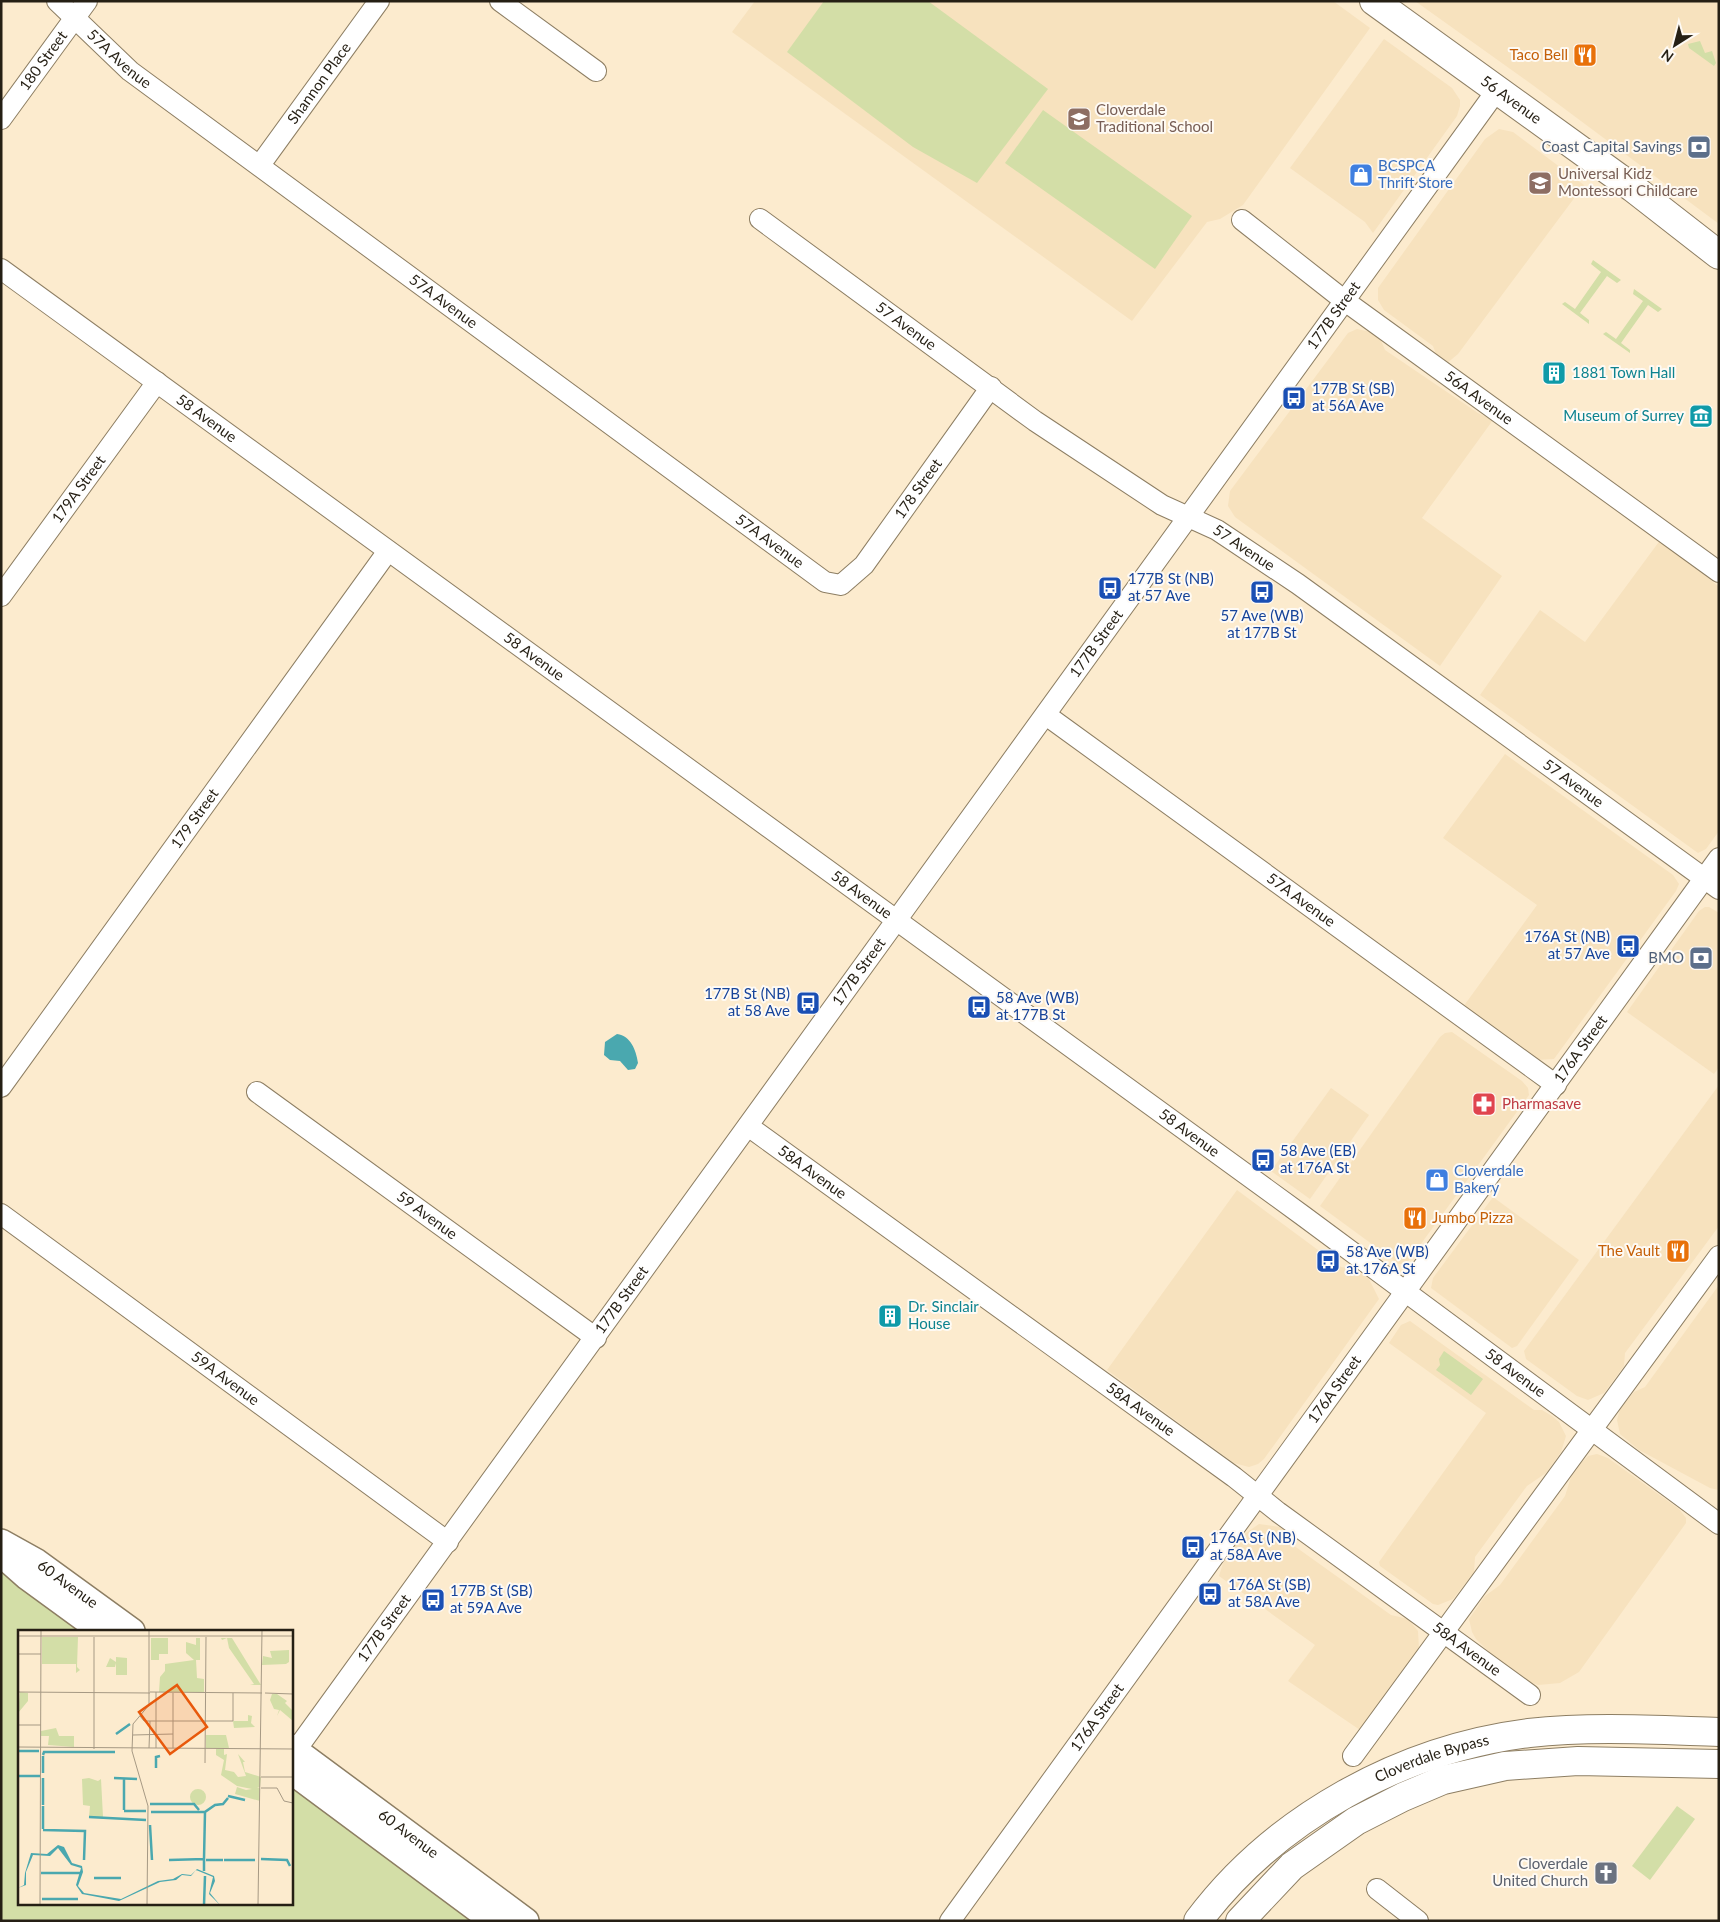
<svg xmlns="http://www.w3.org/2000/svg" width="1720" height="1922" viewBox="0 0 1720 1922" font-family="Lato,sans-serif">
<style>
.built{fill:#f7e2be}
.green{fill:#d3dea7}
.water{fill:#4aa8af}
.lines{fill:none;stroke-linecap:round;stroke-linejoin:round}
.minor-casing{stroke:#8d7e63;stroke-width:22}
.major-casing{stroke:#8d7e63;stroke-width:28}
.highway-casing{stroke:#8d7e63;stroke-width:30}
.minor{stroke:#fff;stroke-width:20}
.major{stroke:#fff;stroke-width:25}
.highway{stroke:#fff;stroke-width:28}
.labels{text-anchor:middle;stroke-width:4;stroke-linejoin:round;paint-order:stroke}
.food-label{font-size:15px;fill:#c56008;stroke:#fefaf4;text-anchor:end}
.street-label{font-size:15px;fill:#251f14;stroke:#fefaf4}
.education-label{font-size:15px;fill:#785e54;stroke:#fefaf4;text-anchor:start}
.service-label{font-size:15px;fill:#4e5e75;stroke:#fefaf4;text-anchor:end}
.shop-label{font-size:15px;fill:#366cbe;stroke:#fefaf4;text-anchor:start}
.culture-label{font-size:15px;fill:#0d838f;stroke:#fefaf4;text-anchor:start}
.transit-label{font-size:15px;fill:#164399;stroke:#fefaf4;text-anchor:start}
.health-label{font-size:15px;fill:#be3a42;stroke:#fefaf4;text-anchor:start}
.worship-label{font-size:15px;fill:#5b616d;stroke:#fefaf4;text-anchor:end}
.inset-river{fill:none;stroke:#4aa8af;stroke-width:2.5}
.inset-road{fill:none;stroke:#a69984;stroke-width:1}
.view{fill:#e8590c;fill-opacity:0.15;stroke:#e8590c;stroke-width:2.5}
.inset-edge{fill:none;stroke:#251f14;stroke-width:2.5}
</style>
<rect width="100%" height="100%" fill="#fcebce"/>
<g class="built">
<polygon points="755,1 1333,1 1370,28 1243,205 1220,219 1207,222 1132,321 732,32"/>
<polygon points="1415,1 1719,1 1719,224 1534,86"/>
<polygon points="1384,39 1452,88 1460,100 1460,106 1457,116 1373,233 1365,222 1290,168"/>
<polygon points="1499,129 1513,132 1584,185 1458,354 1446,364 1437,357 1433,346 1384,310 1378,300 1378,288 1485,139"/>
<polygon points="1357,329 1371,332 1380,338 1385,350 1478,413 1493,420 1422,518 1502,576 1440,666 1235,517 1228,506 1230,491 1348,333"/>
<polygon points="1661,539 1719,587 1719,831 1706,849 1698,853 1480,695 1540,610 1585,642"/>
<polygon points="1505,754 1673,875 1679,884 1676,891 1554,1059 1536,1060 1463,1007 1537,905 1443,838"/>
<polygon points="1705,907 1709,907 1719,913 1719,1067 1714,1074 1627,1012 1699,911"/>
<polygon points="1452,1032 1522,1081 1528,1088 1529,1095 1410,1259 1405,1264 1399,1264 1320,1206 1440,1037 1445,1033"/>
<polygon points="1719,1085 1719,1226 1625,1353 1624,1366 1604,1393 1588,1400 1577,1396 1526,1359 1524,1351"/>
<polygon points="1331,1088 1369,1115 1310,1199 1271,1171"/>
<polygon points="1237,1190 1341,1267 1355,1269 1369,1279 1379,1299 1264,1459 1258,1464 1249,1467 1234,1463 1107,1370"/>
<polygon points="1493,1197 1579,1260 1517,1346 1512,1348 1431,1288 1433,1278"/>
<polygon points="1719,1285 1719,1490 1718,1490 1710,1488 1639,1450 1620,1434 1617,1420 1620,1409 1634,1392 1645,1387"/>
<polygon points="1410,1321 1534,1410 1542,1410 1552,1416 1559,1422 1566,1436 1561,1452 1546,1473 1527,1486 1475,1557 1474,1572 1453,1599 1438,1605 1433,1604 1380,1566 1379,1562 1486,1413 1389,1343 1401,1325"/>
<polygon points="1597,1454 1608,1458 1679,1509 1686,1518 1686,1523 1579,1672 1560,1683 1538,1685 1529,1682 1497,1660 1476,1639 1472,1632 1469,1619 1485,1596 1500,1585 1565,1496 1571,1477 1581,1463 1588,1456"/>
<polygon points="1259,1524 1280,1527 1287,1533 1293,1545 1391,1615 1408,1619 1418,1631 1419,1649 1360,1730 1288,1681 1315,1645 1219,1576 1224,1560 1243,1535"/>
</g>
<g class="green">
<polygon points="824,1 928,1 1048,89 977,183 913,147 787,52"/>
<polygon points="1700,41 1705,53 1712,51 1716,63 1714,66 1689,48 1688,44"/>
<polygon points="1043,110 1192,216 1155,269 1005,163"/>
<polygon points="1593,260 1621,280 1617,283 1607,276 1580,313 1589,320 1589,324 1562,304 1565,302 1575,309 1601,272 1591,264"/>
<polygon points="1634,289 1662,309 1658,312 1648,305 1621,343 1630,350 1630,353 1603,334 1606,332 1616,339 1643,301 1633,294"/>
<polygon points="1444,1351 1483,1379 1471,1395 1436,1370 1440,1365 1439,1359"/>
<polygon points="1,1570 84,1631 19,1631 19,1903 291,1903 291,1783 478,1921 1,1921"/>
<polygon points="1677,1806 1695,1819 1650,1880 1632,1866"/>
</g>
<path class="water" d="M617,1034C631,1036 636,1050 638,1063L635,1069L628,1070L620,1061L610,1060L604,1055L605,1042Z"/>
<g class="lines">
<g class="minor-casing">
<g id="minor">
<path id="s1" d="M57,1L130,71L825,582L841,585L864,565L991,387"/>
<polyline points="500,1 596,71"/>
<path id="s2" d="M1,119L87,1"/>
<path id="s3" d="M260,165L379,1"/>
<path id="s4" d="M760,219L1035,421L1162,505L1217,530L1298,584L1719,889"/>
<path id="s5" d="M1242,220L1345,301L1719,572"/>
<path id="s6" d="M1,269L1302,1215L1719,1524"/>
<path id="s7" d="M1,596L157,382"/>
<path id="s8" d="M1046,715L1556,1085"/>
<path id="s9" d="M1,1087L388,551"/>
<path id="s10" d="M257,1092L596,1338"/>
<path id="s11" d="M748,1126L1234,1477L1278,1512L1530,1695"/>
<path id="s12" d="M1,1214L448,1542"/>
<polyline points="1353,1756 1719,1256"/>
<path id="s13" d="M291,1757L1497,90"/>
<polyline points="1377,1889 1418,1921"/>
<path id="s14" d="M950,1921L1719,858"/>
</g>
</g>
<g class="major-casing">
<g id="major">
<path id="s15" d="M1,1542L37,1562L132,1631"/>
<polyline points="1,1554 27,1577 101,1631"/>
<path id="s16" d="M291,1747L526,1921"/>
<polyline points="291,1771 493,1921"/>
</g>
</g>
<g class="highway-casing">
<g id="highway">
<path id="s17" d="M1374,1L1633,188L1719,255"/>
<path id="s18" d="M1198,1921C1276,1817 1402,1749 1529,1733C1592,1726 1656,1730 1719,1732"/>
<polyline points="1240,1921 1292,1866 1356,1821 1403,1797 1443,1780 1505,1766 1578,1761 1719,1764"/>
</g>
</g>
<use href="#minor" class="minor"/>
<use href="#major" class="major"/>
<use href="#highway" class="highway"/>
</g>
<defs>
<g id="restaurant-square" transform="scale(1.25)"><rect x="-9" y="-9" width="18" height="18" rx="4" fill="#e8710a" stroke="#fefaf4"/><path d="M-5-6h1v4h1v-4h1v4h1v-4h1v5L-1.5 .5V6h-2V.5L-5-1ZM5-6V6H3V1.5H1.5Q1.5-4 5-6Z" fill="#fff"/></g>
<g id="school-square" transform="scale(1.25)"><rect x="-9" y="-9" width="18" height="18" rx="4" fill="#8d6e63" stroke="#fefaf4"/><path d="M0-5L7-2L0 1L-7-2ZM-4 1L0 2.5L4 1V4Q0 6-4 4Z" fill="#fff"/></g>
<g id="bank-square" transform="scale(1.25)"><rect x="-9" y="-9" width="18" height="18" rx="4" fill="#5c6f8a" stroke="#fefaf4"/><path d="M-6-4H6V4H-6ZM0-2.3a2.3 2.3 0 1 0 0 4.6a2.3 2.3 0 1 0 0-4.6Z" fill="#fff"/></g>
<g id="shop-square" transform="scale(1.25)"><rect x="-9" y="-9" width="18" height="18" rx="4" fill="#3f7fe0" stroke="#fefaf4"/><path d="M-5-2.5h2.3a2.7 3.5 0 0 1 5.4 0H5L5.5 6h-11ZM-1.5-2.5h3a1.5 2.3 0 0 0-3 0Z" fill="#fff"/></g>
<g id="building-square" transform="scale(1.25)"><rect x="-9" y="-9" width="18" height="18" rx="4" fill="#0f9aa8" stroke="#fefaf4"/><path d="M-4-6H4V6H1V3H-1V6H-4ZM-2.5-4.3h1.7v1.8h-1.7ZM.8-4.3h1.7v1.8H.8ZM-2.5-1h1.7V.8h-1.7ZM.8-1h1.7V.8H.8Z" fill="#fff"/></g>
<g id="bus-square" transform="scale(1.25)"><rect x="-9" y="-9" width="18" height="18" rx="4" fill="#1a4fb4" stroke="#fefaf4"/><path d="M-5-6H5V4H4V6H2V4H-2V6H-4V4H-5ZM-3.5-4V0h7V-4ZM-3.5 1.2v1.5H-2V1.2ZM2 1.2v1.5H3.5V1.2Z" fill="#fff"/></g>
<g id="museum-square" transform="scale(1.25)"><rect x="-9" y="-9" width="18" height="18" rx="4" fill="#0f9aa8" stroke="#fefaf4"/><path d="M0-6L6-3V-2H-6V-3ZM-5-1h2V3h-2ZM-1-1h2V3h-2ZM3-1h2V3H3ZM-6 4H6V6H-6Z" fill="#fff"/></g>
<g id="pharmacy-square" transform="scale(1.25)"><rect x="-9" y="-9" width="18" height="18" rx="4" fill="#e0444e" stroke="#fefaf4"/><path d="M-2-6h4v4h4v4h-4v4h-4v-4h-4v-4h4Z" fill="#fff"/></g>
<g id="church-square" transform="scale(1.25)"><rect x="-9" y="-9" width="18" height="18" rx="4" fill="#6b7280" stroke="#fefaf4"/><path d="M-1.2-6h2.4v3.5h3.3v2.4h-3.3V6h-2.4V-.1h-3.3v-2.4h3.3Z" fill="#fff"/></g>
</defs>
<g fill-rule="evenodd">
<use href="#restaurant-square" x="1585" y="55"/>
<use href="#school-square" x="1079" y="119"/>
<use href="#bank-square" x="1699" y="147"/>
<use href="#shop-square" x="1361" y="175"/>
<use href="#school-square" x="1540" y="183"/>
<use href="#building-square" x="1554" y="373"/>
<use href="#bus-square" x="1294" y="398"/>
<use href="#museum-square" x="1701" y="416"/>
<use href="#bus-square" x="1110" y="588"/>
<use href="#bus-square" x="1262" y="592"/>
<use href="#bus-square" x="1628" y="946"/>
<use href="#bank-square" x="1701" y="958"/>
<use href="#bus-square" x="808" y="1003"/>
<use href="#bus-square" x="979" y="1007"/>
<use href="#pharmacy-square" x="1484" y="1104"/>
<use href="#bus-square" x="1263" y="1160"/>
<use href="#shop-square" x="1437" y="1180"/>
<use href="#restaurant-square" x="1415" y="1218"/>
<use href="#restaurant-square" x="1678" y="1251"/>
<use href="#bus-square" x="1328" y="1261"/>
<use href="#building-square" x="890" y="1316"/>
<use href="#bus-square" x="1193" y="1547"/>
<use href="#bus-square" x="1210" y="1594"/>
<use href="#bus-square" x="433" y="1600"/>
<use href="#church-square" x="1606" y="1873"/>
</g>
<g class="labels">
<g class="food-label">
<text x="1568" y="60">Taco Bell</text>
<text x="1432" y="1223" text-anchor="start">Jumbo Pizza</text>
<text x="1660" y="1256">The Vault</text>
</g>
<g class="street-label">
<text dy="5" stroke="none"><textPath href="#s1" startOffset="85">57A Avenue</textPath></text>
<text dy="5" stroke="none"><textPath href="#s2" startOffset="72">180 Street</textPath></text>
<text dy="5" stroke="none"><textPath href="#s3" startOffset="101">Shannon Place</textPath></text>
<text dy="5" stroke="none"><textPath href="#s17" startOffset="169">56 Avenue</textPath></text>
<text dy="5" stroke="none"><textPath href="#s1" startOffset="490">57A Avenue</textPath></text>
<text dy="5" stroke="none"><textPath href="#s13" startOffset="1779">177B Street</textPath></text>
<text dy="5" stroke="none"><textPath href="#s4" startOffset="181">57 Avenue</textPath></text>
<text dy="5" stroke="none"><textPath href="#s5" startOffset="296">56A Avenue</textPath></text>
<text dy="5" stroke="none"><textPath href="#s6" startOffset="254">58 Avenue</textPath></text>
<text dy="5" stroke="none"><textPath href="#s7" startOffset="132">179A Street</textPath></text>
<text dy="5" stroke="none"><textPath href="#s1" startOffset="1104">178 Street</textPath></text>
<text dy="5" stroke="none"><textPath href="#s1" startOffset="895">57A Avenue</textPath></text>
<text dy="5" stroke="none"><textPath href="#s4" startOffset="586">57 Avenue</textPath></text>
<text dy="5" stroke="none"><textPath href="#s13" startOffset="1374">177B Street</textPath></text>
<text dy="5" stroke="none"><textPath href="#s6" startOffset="659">58 Avenue</textPath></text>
<text dy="5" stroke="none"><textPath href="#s4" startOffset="991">57 Avenue</textPath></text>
<text dy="5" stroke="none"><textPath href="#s9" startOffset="331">179 Street</textPath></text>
<text dy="5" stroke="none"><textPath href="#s6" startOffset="1064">58 Avenue</textPath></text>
<text dy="5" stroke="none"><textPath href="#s8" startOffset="315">57A Avenue</textPath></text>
<text dy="5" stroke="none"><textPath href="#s13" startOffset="969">177B Street</textPath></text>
<text dy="5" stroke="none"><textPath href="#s14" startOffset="1076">176A Street</textPath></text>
<text dy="5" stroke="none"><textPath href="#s6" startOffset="1469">58 Avenue</textPath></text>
<text dy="5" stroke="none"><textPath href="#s11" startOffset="79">58A Avenue</textPath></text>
<text dy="5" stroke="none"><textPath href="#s10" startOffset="210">59 Avenue</textPath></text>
<text dy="5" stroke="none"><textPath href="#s13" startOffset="564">177B Street</textPath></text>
<text dy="5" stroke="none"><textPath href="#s6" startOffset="1874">58 Avenue</textPath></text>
<text dy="5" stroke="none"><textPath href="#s12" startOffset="278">59A Avenue</textPath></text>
<text dy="5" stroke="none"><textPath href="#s14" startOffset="656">176A Street</textPath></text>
<text dy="5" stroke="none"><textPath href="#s11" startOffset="484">58A Avenue</textPath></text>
<text dy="5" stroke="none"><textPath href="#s15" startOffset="79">60 Avenue</textPath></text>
<text dy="5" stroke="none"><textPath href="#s13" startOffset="159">177B Street</textPath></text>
<text dy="5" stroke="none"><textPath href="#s11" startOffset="889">58A Avenue</textPath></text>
<text dy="5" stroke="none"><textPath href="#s14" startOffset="251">176A Street</textPath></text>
<text dy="5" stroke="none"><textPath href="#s18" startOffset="290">Cloverdale Bypass</textPath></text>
<text dy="5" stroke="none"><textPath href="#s16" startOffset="146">60 Avenue</textPath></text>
</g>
<g class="education-label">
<text x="1096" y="115">Cloverdale<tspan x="1096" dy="17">Traditional School</tspan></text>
<text x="1558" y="179">Universal Kidz<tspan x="1558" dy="17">Montessori Childcare</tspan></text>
</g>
<g class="service-label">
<text x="1682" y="152">Coast Capital Savings</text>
<text x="1684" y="963">BMO</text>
</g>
<g class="shop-label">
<text x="1378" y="171">BCSPCA<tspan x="1378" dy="17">Thrift Store</tspan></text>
<text x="1454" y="1176">Cloverdale<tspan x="1454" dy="17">Bakery</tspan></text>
</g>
<g class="culture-label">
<text x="1572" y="378">1881 Town Hall</text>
<text x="1684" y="421" text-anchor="end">Museum of Surrey</text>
<text x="908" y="1312">Dr. Sinclair<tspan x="908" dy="17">House</tspan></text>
</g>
<g class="transit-label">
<text x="1312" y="394">177B St (SB)<tspan x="1312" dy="17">at 56A Ave</tspan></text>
<text x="1128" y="584">177B St (NB)<tspan x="1128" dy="17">at 57 Ave</tspan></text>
<text x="1262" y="621" text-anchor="middle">57 Ave (WB)<tspan x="1262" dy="17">at 177B St</tspan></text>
<text x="1610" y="942" text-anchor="end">176A St (NB)<tspan x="1610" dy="17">at 57 Ave</tspan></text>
<text x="790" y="999" text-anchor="end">177B St (NB)<tspan x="790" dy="17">at 58 Ave</tspan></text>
<text x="996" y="1003">58 Ave (WB)<tspan x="996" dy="17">at 177B St</tspan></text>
<text x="1280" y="1156">58 Ave (EB)<tspan x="1280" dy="17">at 176A St</tspan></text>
<text x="1346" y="1257">58 Ave (WB)<tspan x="1346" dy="17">at 176A St</tspan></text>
<text x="1210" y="1543">176A St (NB)<tspan x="1210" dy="17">at 58A Ave</tspan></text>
<text x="1228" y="1590">176A St (SB)<tspan x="1228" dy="17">at 58A Ave</tspan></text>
<text x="450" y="1596">177B St (SB)<tspan x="450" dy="17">at 59A Ave</tspan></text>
</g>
<g class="health-label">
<text x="1502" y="1109">Pharmasave</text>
</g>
<g class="worship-label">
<text x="1588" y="1869">Cloverdale<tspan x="1588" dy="17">United Church</tspan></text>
</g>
</g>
<g transform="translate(18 1630)">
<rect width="275" height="275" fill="#fcebce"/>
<path d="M24,7H60L59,37L62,40L58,43V34H24ZM133,8H150V24H141V30H133ZM178,8H182V30H178L179,48L186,49V62H141L142,47L147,41V34L176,30L168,23V12L178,15ZM203,8H214L243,55H232L236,54L211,18L209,8L204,10ZM271,20V32L268,34L244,35L245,26L254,28L252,21ZM98,27L109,28V45H98V33L97,37H88L92,28L98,32ZM2,62L10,63V71L0,83ZM254,64H259L269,71L267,73L275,81V91L262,80L259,86L261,80L256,79L252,70ZM230,85L234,86L233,93L237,97L216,98L215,91H230ZM38,98L41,106H56V117L30,115L31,106H23V101ZM188,105H208L211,118H188ZM198,119H206V125L209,124L207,140L216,142L220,147L228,146L220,124L227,132H225L227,142L243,147L242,157L239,158H242V171L217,164L219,157L228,160L234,159L219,156L203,145L206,130L198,125ZM71,148L80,151L83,149L85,187H71L72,176L65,175L64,149ZM172 167a8 8 0 1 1 16 0a8 8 0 1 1-16 0Z" fill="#d3dea7"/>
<path d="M40,215L46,217L54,233L64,236L65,242L60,256L66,263L103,269L140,251L155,249L164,244L173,245L179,239L196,246L197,251L192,263L202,275L191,264L195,247L178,240L173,246L164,245L158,250L142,252L101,271L64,264L58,255L63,238L53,235L40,218L32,226L15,225L8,242V255L0,258L6,255L7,243L13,223L29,224Z" fill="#4aa8af"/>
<path class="inset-river" d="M98,104L112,94M0,121H21M25,125L26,122H97M138,138V127L142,126M25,143V126M0,146H22M96,148L119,149M106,149V180M210,166L227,170M132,174H176L181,180M25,175V148M106,181H128M133,182H187M71,187L128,190M132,195L134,230M25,199V176M25,200L67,201L66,230M186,229L187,182L197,175L205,174L210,168M243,229L269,230L272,236M151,230L186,229V241M188,230H205M206,230H237M23,243H63M76,248H103M24,269H60M186,275L187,246"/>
<path class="inset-road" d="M0,6H275M0,24H23M0,62L132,63M132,62L244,63M138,62V118M155,63V118M247,63L275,64M122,86L126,91H215V63M0,95H23M115,105L155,104M0,117L275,119M131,118L132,91M76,119V7M187,133L188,7M243,147H275M243,158H259L266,171L275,173M22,275L23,0M129,275L130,176L114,121L115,94L131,75V0M240,275L244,0"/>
<path class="view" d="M159,55L189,97L152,124L121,82Z"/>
<rect width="275" height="275" class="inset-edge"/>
</g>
<rect width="1720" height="1922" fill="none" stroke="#251f14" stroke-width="5"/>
<g transform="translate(1675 45) rotate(216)" stroke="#fefaf4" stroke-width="4" paint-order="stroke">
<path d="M0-4L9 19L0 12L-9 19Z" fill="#251f14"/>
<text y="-8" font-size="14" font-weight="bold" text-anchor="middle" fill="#251f14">N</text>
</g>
</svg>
